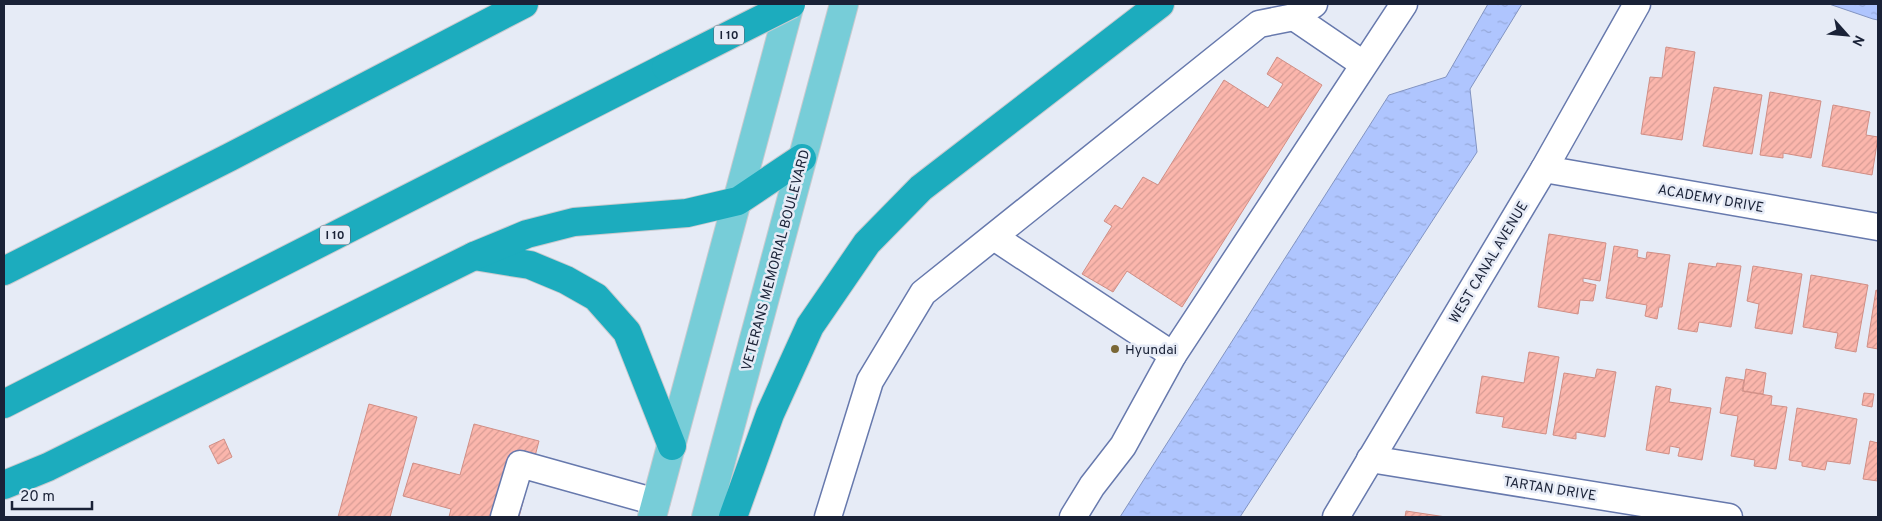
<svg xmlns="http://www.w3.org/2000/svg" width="1882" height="521" viewBox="0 0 1882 521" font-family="Overpass,sans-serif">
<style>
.water{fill:url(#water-ripples);stroke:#8294c2}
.building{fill:url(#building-hatch);stroke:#d08e85}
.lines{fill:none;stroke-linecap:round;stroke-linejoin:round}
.minor-casing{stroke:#6779ad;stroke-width:29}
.major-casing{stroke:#c8cacf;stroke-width:30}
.highway-casing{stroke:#c8cacf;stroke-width:30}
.minor{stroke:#fff;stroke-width:26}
.major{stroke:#77cdd8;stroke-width:28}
.highway{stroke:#1cacbe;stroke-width:28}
.highway-bridge-casing{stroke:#c8cacf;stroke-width:30;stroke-linecap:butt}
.highway-bridge{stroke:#1cacbe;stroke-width:28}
.poi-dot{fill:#7a6736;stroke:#e6ebf6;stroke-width:2}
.labels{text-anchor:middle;stroke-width:5;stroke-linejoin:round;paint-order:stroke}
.shield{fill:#e6ebf6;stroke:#575e70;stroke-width:1}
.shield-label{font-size:12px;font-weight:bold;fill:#1a2237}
.street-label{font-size:14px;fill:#1a2237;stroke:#e6ebf6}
.poi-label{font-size:14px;fill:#1a2237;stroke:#e6ebf6;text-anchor:start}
</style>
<defs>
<pattern id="water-ripples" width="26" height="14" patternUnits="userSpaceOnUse" patternTransform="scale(1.25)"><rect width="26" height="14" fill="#afc5fe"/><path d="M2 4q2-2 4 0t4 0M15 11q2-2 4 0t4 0" fill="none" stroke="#96a9da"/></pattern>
<pattern id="building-hatch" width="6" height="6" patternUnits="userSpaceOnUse" patternTransform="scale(1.25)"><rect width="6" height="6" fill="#fbb6ac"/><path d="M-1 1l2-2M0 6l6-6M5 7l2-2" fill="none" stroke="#d79c95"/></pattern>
</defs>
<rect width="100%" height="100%" fill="#e6ebf6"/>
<g class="water">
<polygon points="1488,4 1522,4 1470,89 1477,152 1240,517 1120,517 1389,95 1446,77"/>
<polygon points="1829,4 1878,4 1878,20 1873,19"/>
</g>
<g class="building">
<polygon points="1666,47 1695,52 1682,140 1641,134 1650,77 1662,78"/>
<polygon points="1277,57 1322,85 1182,307 1127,271 1113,292 1082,274 1112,226 1104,221 1115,205 1122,209 1143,177 1158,185 1224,80 1268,108 1283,84 1267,74"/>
<polygon points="1714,87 1762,95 1752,154 1703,146"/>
<polygon points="1770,92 1821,101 1811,158 1783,153 1783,158 1760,155"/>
<polygon points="1833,105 1870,112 1866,135 1878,137 1872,175 1822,166"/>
<polygon points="1549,234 1606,243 1600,281 1583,278 1583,282 1596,285 1593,301 1580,300 1578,314 1538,307"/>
<polygon points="1614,246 1638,250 1637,257 1646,259 1647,252 1670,255 1662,307 1659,307 1657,319 1645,316 1647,305 1606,298"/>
<polygon points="1689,263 1716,267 1717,263 1741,266 1731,327 1699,322 1697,332 1678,329"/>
<polygon points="1753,266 1802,274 1792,334 1755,328 1759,304 1747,301"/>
<polygon points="1811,275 1868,285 1856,352 1835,348 1838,333 1803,327"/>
<polygon points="1876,290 1878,291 1878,349 1867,347"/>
<polygon points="1529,352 1559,357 1546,434 1502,427 1504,417 1476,413 1482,376 1524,383"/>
<polygon points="1597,369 1616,372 1605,437 1576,432 1576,439 1553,435 1564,373 1595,378"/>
<polygon points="1746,369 1766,373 1763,394 1743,391"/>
<polygon points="1726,377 1744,380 1742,391 1772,396 1771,405 1787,407 1776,469 1754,466 1755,460 1731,456 1738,416 1720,413"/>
<polygon points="1656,386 1671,389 1669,402 1711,408 1702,460 1678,456 1680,448 1670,446 1669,454 1646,450"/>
<polygon points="1864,393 1874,394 1872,407 1862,405"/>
<polygon points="369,404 417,417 390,517 338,517"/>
<polygon points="1797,408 1857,419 1850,464 1827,461 1825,470 1802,466 1802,462 1789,460"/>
<polygon points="474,424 539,441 519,517 449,517 451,509 403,496 413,463 460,475"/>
<polygon points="224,439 232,457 218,464 209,446"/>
<polygon points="1870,441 1878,443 1878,481 1863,479"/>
<polygon points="1406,511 1446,517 1405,517"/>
</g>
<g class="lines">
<g class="minor-casing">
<g id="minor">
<polyline points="1314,4 1294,17 1363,64"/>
<polyline points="1544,169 1878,227"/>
<polyline points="994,237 1173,355 1123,446 1092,486 1073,517"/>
<polyline points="1173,355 1404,4"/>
<polyline points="1370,459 1729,517"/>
<polyline points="504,517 520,464 656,502"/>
<polyline points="828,517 870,381 923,293 1259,24 1294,17"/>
<polyline points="1336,517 1544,169 1637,4"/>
</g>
</g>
<g class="major-casing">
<g id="major">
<polyline points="652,517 790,4"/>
<polyline points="706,517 844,4"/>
</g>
</g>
<g class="highway-casing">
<g id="highway">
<polyline points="474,256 530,265 566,280 596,297 627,332 672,446"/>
<polyline points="4,271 230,157 524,4"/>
<polyline points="4,404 666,67"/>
<polyline points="4,485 48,467 474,256 527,234 574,222 687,213 738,201 802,158"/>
<polyline points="733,517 770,414 810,326 867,243 921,188 1160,4"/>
</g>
</g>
<use href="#minor" class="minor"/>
<use href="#major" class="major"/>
<use href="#highway" class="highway"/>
<g class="highway-bridge-casing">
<polyline id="highway-bridge" points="666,67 791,4"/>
</g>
<use href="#highway-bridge" class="highway-bridge"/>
</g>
<circle class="poi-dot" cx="1115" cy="349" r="5"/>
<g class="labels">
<g class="shield">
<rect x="714" y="25.5" width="30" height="19" rx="4"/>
<rect x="320" y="225.5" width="30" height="19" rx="4"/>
</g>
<g class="shield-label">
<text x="729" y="39">I 10</text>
<text x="335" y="239">I 10</text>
</g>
<g class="street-label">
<text transform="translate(1711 198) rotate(10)" y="5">ACADEMY DRIVE</text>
<text transform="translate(775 260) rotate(-75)" y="5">VETERANS MEMORIAL BOULEVARD</text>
<text transform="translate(1488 262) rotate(-59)" y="5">WEST CANAL AVENUE</text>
<text transform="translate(1550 488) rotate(9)" y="5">TARTAN DRIVE</text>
</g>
<g class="poi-label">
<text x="1125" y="354">Hyundai</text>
</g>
</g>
<rect width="1882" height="521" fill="none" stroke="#1a2237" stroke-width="10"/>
<g transform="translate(1847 35) rotate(117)" stroke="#e6ebf6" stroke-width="4" paint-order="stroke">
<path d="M0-4L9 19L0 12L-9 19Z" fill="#1a2237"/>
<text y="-8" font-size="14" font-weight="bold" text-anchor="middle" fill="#1a2237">N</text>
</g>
<path d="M12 501v8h80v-8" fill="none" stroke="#1a2237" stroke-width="2.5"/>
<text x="20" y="501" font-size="15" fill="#1a2237" stroke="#e6ebf6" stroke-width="4" paint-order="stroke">20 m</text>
</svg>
